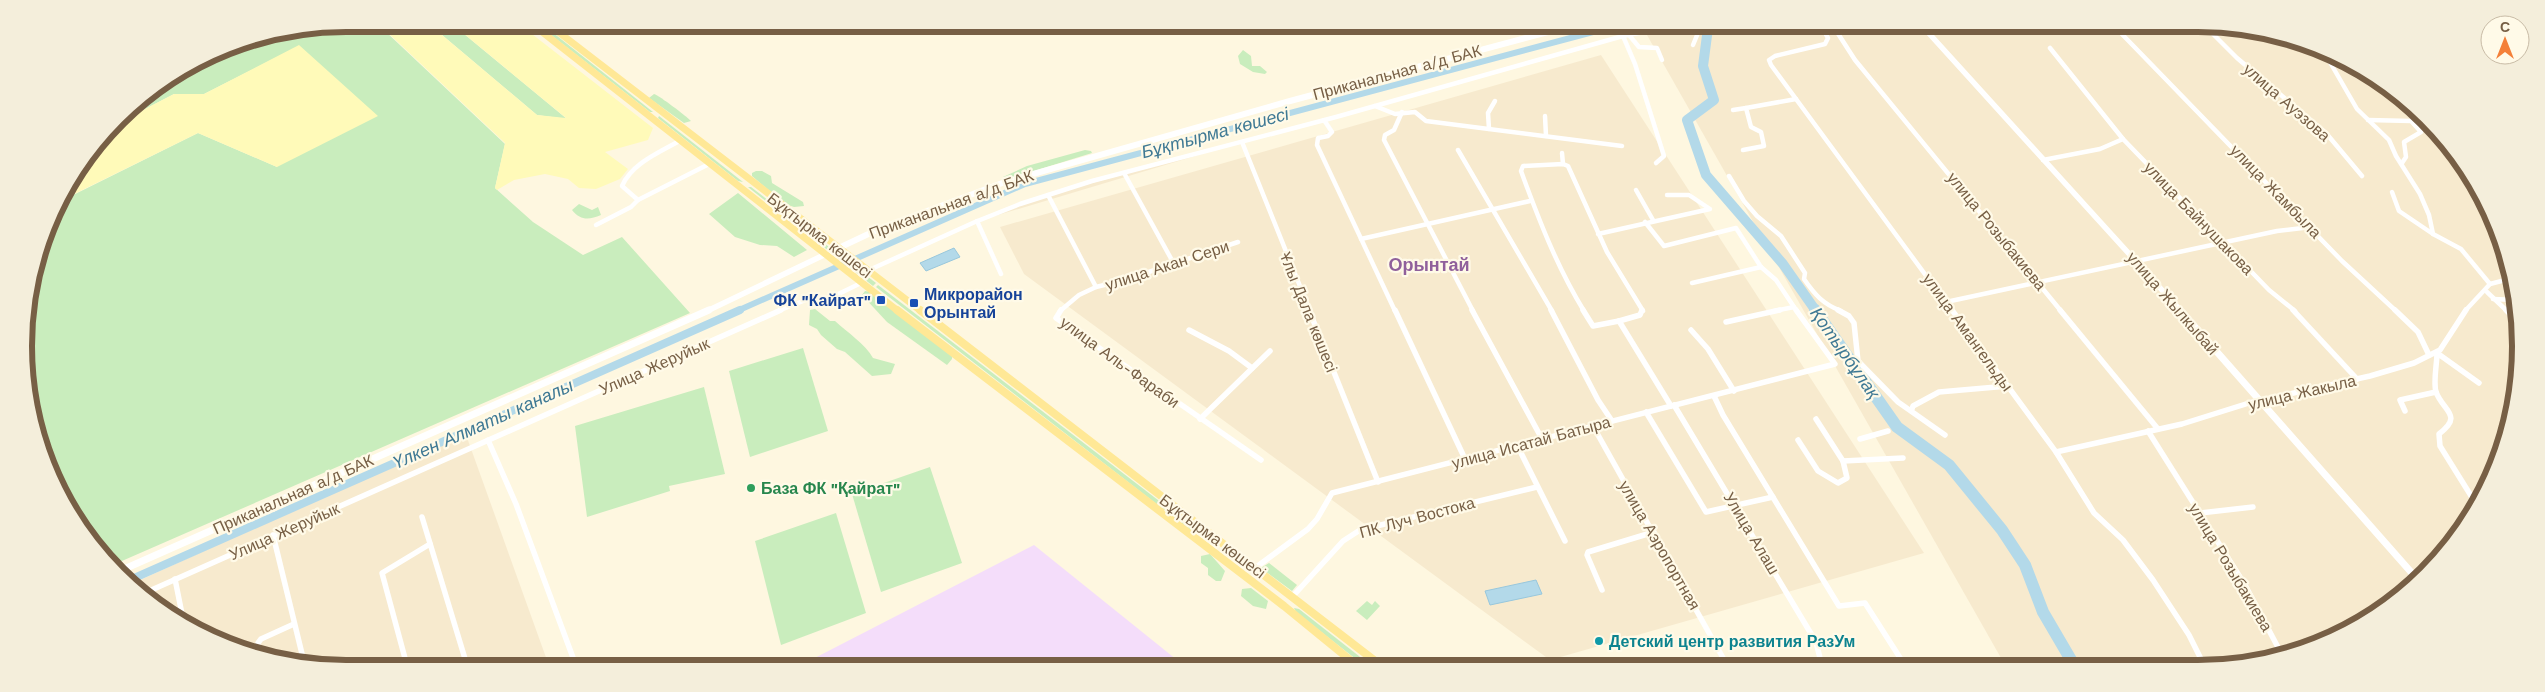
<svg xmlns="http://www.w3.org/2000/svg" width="2545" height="692" viewBox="0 0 2545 692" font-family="'Work Sans',sans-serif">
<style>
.residential{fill:#f7eace}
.education{fill:#f4ddfa}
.green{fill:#c9edbd}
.sand{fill:#fffab9}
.water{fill:#b3d9e9;stroke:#98c7dc}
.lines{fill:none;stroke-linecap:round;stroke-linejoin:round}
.canal-far1{stroke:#b3d9e9;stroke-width:6}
.canal{stroke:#b3d9e9;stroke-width:8}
.river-far1{stroke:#b3d9e9;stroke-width:10}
.river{stroke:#b3d9e9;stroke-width:12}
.minor-far1{stroke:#fff;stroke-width:4.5}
.minor{stroke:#fff;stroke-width:5.5}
.tertiary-far1{stroke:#fff;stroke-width:5.5}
.tertiary{stroke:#fff;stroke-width:7}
.secondary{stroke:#fff;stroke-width:6}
.primary-far1{stroke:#ffe896;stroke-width:7}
.primary{stroke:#ffe896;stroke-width:8}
.transit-dot{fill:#1a4fb4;stroke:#fffae8;stroke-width:2}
.leisure-dot{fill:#2e9e5b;stroke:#fffae8;stroke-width:2}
.culture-dot{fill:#0f9aa8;stroke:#fffae8;stroke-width:2}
.labels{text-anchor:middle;stroke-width:4.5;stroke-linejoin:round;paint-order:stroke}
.street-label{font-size:16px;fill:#775f45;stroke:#fffae8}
.transit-label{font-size:16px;font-weight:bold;fill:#164399;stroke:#fffae8;text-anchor:start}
.leisure-label{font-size:16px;font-weight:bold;fill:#27864d;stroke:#fffae8;text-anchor:start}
.culture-label{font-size:16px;font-weight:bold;fill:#0d838f;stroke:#fffae8;text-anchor:start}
.water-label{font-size:18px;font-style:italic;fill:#3f7994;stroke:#fffae8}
.neighbourhood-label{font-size:18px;font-weight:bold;fill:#90609b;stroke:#fffae8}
.rim{fill:none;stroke:#775f45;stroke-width:6}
</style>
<rect width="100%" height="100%" fill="#fef7e0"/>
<g class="residential">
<polygon points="1643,28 2262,30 2378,78 2467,167 2515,283 2515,409 2478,507 2412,588 2341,635 2241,666 2005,665"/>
<polygon points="1601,55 1924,553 1550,660 1024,274 1000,227"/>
<polygon points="1242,142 975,222 1048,195"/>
<polygon points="465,432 548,663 283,662 185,625 136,582"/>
</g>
<polygon class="education" points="1034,545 1182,664 805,663"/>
<g class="green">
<polygon points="346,24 393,24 384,30 505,144 495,188 533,222 583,255 622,237 690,313 115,564 90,542 35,430 24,325 57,203 198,133 277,167 299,46 204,94 174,94 120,122 133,104 223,48"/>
<polygon points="429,24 452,24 567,119 537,115"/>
<polygon points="537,24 542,24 653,112 650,112"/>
<polygon points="1243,50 1251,56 1252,66 1260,66 1267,72 1265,74 1253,72 1240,64 1238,56"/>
<path d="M654,94C660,96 686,116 691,121L684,123L649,98Z"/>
<polygon points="659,116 743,182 738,181 658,118"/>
<polygon points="1085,150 1091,151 1092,153 1008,179 1003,177 1027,166"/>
<polygon points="756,171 762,171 771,176 772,183 803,202 804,206 794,207 785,204 752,176 752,173"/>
<polygon points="748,187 751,187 876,283 873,286"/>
<polygon points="738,193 807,250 794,257 777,246 760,245 735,237 709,214"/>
<path d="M579,204L592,210L598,207L601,215C589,220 581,221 572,210Z"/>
<polygon points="878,285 1197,530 1199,533 1194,533 876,287"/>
<polygon points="865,291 871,292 952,354 952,359 947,365 887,322 862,295"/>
<path d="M815,309L830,321H835C847,332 865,344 873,358L895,364L891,374L872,376L845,352L837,349L821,335L817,329L809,325L810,310Z"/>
<polygon points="803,348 828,431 750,457 729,371"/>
<polygon points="704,387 725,474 669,486 670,491 587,517 575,426"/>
<polygon points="930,467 962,563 881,592 852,494"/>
<polygon points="836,513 866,613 781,645 755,541"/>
<polygon points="1210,554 1225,571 1221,581 1216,581 1208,575 1208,568 1201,563 1201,556"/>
<polygon points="1269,563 1297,585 1292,591 1261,568"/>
<polygon points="1251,588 1268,601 1266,609 1253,606 1241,596 1242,589"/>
<polygon points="1367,601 1372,605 1375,601 1380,606 1367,620 1356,611"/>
<polygon points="1294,608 1299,609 1369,664 1362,664 1296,612"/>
</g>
<g class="sand">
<polygon points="393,24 429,24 537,115 566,118 452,24 519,24 653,128 648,140 605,152 628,169 620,179 596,189 579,188 568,179 545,174 514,180 497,190 495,188 505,143 384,29"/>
<polygon points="299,45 378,116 277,167 198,133 58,202 120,122 174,94 204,94"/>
</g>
<g class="water">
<polygon points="954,248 960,257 926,271 920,263"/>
<polygon points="1536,580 1542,594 1490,605 1485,591"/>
</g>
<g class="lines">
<polyline class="canal-far1" points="737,311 1025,184 1608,28"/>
<polyline class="canal" points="132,579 740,310"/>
<polyline class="river-far1" points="1708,28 1703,66 1714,100 1687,120 1706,175 1783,264 1816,311"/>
<polyline class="river" points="1815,310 1897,427 1949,465 2002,530 2025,565 2043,612 2074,665"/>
<g class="minor-far1">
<polyline points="2117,29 2342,261 2396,311"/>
<polyline points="2209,30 2237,58 2326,133 2362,176"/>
<polyline points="1824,31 1828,38 1825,44 1775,56 1769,60 1771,65 1952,311"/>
<polyline points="1837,32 1855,60 2061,311"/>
<polyline points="1629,35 1639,47 1657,48 1662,60"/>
<polyline points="1623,36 1635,64 1664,156 1656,163"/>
<polyline points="1693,45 1700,28"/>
<polyline points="2050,48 2123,139 2269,290 2295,311"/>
<polyline points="2327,57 2357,109 2389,140 2396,156 2420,194 2429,215 2433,234 2461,249 2490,284"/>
<polyline points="1375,106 1395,114 1415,112 1426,121 1622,146"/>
<polyline points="1733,110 1746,108"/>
<polyline points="1402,112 1394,130 1385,135 1384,140 1473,311"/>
<polyline points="1545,116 1546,136"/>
<polyline points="1324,120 1332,132 1328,136 1318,138 1317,145 1395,311"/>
<polyline points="2368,120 2411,121 2421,132 2404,142 2406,157 2402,163"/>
<polyline points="1489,129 1488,113 1495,101"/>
<polyline points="1242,142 1310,311"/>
<polyline points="1458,150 1552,311"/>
<polyline points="1743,150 1764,146 1761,132 1751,127 1746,108 1796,99"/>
<polyline points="1562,153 1563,164"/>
<polyline points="2043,160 2100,149 2123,139"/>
<polyline points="1124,173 1174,264"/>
<path d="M1729,176L1744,201L1757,216L1781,236L1805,273L1804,279C1815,295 1823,304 1841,311"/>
<polyline points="1636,190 1653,220"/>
<polyline points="2392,192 2399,211 2433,234"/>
<polyline points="1048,195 1096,287 1079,295 1060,311"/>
<polyline points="638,200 711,163"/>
<polyline points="977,221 1001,274"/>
<polyline points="1645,222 1664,246 1736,228 1761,267"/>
<path d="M596,225L631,207L638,200L622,186C632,163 660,152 681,140"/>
<polyline points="1598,234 1710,209 1689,195 1667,195"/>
<polyline points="1361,239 1530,201"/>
<polyline points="867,271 975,222 1020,204 1092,181 1336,117 1623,36 1659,29 1700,28"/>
<polyline points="1692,283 1761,267 1776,280 1794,307"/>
<polyline points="1096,287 1125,280 1238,242"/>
<polyline points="2487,292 2507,311"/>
<polyline points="2493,299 2515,300"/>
<polyline points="1946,302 2277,231 2311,227"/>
<polyline points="778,311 808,299 824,301 861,283"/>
<path d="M1584,311C1557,267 1539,220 1521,171L1523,166L1563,164L1568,166L1607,252L1643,311"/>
<polyline points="1774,311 1794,307 1797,311"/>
<polyline points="2465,311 2490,284 2513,278"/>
</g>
<g class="minor">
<polyline points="1061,310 1056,318 1261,460"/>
<polyline points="1309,310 1378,482"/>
<polyline points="1395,310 1465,459"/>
<polyline points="1472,310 1542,439"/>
<polyline points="1551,310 1598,400 1612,421"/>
<polyline points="1583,310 1593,326 1619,321"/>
<polyline points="1838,310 1849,316 1854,323 1858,361 1898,402 1945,435"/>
<polyline points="1952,310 2056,452 2094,513 2123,540 2153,580 2189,635 2204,665"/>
<polyline points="2060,310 2158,429"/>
<polyline points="2293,310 2357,379"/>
<polyline points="2395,310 2418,332 2429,355"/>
<polyline points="2506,310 2515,319"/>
<polyline points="1619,321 1671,406"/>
<polyline points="1619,321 1640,315 1642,310"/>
<polyline points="1726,322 1780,310"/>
<polyline points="1189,330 1229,351 1252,368"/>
<polyline points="1691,330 1708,349 1734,391"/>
<polyline points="1714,396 1723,415 1839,606 1865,603 1904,664"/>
<polyline points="1674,405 1816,642 1820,658 1819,665"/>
<polyline points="1912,409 1913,406 1939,392 2008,386"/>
<polyline points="2405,411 2400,400 2436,392"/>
<polyline points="1646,412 1706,512 1773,497"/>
<polyline points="1200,419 1270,351"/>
<polyline points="1816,419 1843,461 1903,458"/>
<polyline points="1593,426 1727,665"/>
<polyline points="2148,431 2245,585 2281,653"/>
<polyline points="1860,439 1888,431"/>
<polyline points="488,440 516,504 575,663"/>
<polyline points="1798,440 1818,471 1838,483 1847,478 1843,461"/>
<polyline points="1517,445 1565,541"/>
<polyline points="2056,452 2182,424 2249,403 2370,376 2414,363 2440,350 2466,310"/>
<path d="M2478,507L2440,446L2439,434C2464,415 2443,411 2436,392C2433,382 2437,364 2437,353L2479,383"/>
<polyline points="2200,513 2253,507"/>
<polyline points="422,517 466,662"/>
<polyline points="273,535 304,662"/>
<polyline points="1255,568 1308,529 1317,519 1332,493 1835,364 1796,310"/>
<polyline points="175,579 184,624"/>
<polyline points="1602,590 1587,555 1588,552 1654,532"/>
<polyline points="147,592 781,310"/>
<polyline points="1293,596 1343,541 1360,530 1537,487"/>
<polyline points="258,652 258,643 261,639 294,624"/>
<polyline points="406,662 382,573 430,544"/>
</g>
<g class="tertiary-far1">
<polyline points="1925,29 2181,311"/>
<polyline points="707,311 826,254"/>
</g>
<g class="tertiary">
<polyline points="2180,310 2418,580"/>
<polyline points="122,570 709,310"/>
</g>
<g class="secondary">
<polyline points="1772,28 1837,32 1932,29"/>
<polyline points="826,254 879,229 1005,182 1290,101 1563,28"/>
</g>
<g class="primary-far1">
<polyline points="532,24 898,311"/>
<polyline points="548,24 921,311"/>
</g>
<g class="primary">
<polyline points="897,310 1284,606 1355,664"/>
<polyline points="920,310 1379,664"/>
</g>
</g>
<g class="transit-dot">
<rect x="876" y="295" width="10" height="10" rx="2.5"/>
<rect x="909" y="298" width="10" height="10" rx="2.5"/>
</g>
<circle class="leisure-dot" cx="751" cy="488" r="5"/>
<circle class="culture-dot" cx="1599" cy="641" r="5"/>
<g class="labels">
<g class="street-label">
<text transform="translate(1397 72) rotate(-15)" y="6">Приканальная а/д БАК</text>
<text transform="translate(2287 102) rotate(41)" y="6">улица Ауэзова</text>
<text transform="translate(2276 191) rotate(46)" y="6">улица Жамбыла</text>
<text transform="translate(951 204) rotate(-20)" y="6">Приканальная а/д БАК</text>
<text transform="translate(2199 218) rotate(46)" y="6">улица Байнушакова</text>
<text transform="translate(1997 231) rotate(51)" y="6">улица Розыбакиева</text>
<text transform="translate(820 235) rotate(38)" y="6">Бұқтырма көшесі</text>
<text transform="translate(1167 265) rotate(-18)" y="6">улица Акан Сери</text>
<text transform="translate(2173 303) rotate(49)" y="6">улица Жылкыбай</text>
<text transform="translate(1309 312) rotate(68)" y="6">Ұлы Дала көшесі</text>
<text transform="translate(1968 332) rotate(54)" y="6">улица Амангельды</text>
<text transform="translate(1120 362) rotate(36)" y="6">улица Аль-Фараби</text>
<text transform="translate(654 366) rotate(-24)" y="6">Улица Жеруйык</text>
<text transform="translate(2302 392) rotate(-13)" y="6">улица Жакыла</text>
<text transform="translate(1531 442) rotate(-15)" y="6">улица Исатай Батыра</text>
<text transform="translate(293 494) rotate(-24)" y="6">Приканальная а/д БАК</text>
<text transform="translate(1417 517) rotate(-15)" y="6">ПК Луч Востока</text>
<text transform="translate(284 531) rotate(-24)" y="6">Улица Жеруйык</text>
<text transform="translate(1752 533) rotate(59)" y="6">Улица Алаш</text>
<text transform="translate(1213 536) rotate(37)" y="6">Бұқтырма көшесі</text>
<text transform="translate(1660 545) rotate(60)" y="6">улица Аэропортная</text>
<text transform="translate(2231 567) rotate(59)" y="6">улица Розыбакиева</text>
</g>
<g class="transit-label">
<text x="924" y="300">Микрорайон<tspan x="924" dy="18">Орынтай</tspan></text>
<text x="871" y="306" text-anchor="end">ФК "Кайрат"</text>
</g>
<g class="leisure-label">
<text x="761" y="494">База ФК "Қайрат"</text>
</g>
<g class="culture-label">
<text x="1609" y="647">Детский центр развития РазУм</text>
</g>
<g class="water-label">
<text transform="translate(1215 133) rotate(-15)" y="6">Бұқтырма көшесі</text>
<text transform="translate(1845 353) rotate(55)" y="6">Қотырбұлақ</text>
<text transform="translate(483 424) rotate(-24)" y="6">Үлкен Алматы каналы</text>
</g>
<g class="neighbourhood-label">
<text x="1429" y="271">Орынтай</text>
</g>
</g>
<path d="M0 0H2545V692H0ZM346 32H2198A314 314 0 0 1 2512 346V346A314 314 0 0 1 2198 660H346A314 314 0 0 1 32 346V346A314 314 0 0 1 346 32Z" fill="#f4eedb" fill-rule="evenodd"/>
<path class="rim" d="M346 32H2198A314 314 0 0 1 2512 346V346A314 314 0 0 1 2198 660H346A314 314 0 0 1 32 346V346A314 314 0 0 1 346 32Z"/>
<g transform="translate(2505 40)"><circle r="24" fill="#fffae8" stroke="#c9bca7"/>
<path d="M0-4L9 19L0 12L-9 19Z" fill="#f48039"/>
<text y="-8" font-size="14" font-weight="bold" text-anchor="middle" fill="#775f45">С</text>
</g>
</svg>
